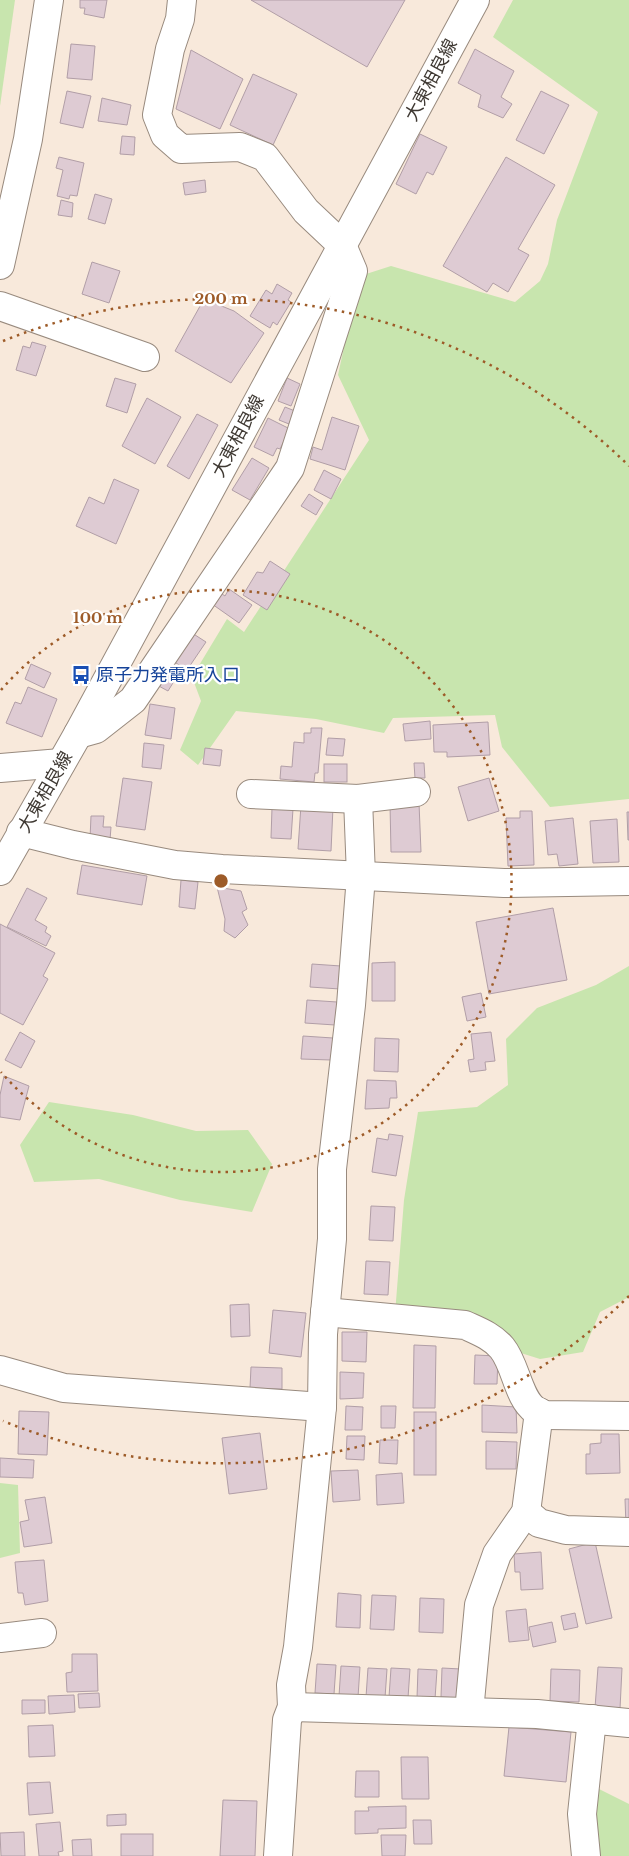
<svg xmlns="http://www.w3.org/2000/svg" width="629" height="1856" viewBox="0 0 629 1856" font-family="'Libre Baskerville','Noto Sans JP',serif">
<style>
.green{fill:#c8e5ae}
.building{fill:#decbd3;stroke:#b19ea7}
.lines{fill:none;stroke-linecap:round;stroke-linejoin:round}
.minor-casing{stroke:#988a7e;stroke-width:30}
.major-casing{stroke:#988a7e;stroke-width:30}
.minor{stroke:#fff;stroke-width:28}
.major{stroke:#fff;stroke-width:28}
.ring{fill:none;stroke:#9d5b28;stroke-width:2.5;stroke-dasharray:2.5 5}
.labels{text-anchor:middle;stroke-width:4.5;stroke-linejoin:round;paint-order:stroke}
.street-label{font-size:18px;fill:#3f3933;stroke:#fff}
.transit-label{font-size:18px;fill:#164399;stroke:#fff;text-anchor:start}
.centre{fill:#9d5b28;stroke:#fff;stroke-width:2.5}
.ring-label{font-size:15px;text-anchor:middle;font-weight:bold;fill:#9d5b28;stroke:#fff;stroke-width:4.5;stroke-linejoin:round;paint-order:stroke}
</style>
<rect width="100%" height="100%" fill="#f8e9db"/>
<g class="green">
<polygon points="0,0 15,0 0,106"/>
<polygon points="513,0 629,0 629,799 550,807 502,747 495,715 393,718 384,733 316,719 236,711 198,765 180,750 201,701 192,677 227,619 244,632 369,440 338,375 349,324 363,275 391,266 515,302 540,281 548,264 557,220 598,112 493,37"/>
<polygon points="629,966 629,1297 600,1312 583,1352 540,1359 395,1314 404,1200 418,1112 477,1107 508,1085 506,1039 537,1008 596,985"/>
<polygon points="49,1102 133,1115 196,1131 248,1130 272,1164 252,1212 180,1200 99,1179 34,1182 20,1145"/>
<polygon points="0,1483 18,1485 20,1553 0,1558"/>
<polygon points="587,1783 629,1804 629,1856 589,1856"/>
</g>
<g class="building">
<polygon points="80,0 107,0 104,18 84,14 85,8 80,8"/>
<polygon points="251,0 405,0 367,67"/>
<polygon points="71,44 95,46 92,80 67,78"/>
<polygon points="475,49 514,71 501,97 512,104 503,118 478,107 481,95 458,83"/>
<polygon points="191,50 243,79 220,129 176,109"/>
<polygon points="253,74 297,94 273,145 230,125"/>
<polygon points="67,91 91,96 83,128 60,123"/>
<polygon points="541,91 569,105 544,154 516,140"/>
<polygon points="102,98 131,105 127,125 98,121"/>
<polygon points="420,134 447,147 433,175 427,172 416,194 396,184"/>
<polygon points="122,136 135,137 134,155 120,154"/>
<polygon points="59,157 84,163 77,196 70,195 69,199 57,196 63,170 56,168"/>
<polygon points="506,157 555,185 518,249 529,255 508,292 493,283 487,292 443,266"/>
<polygon points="205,180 206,192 185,195 183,183"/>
<polygon points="95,194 112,199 105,224 88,219"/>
<polygon points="61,200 73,203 72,217 58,215"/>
<polygon points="92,262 120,271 109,303 82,294"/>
<polygon points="277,284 292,293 288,300 291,302 277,325 273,322 270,328 250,316 266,290 272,294"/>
<polygon points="204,299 234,311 264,333 231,383 175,351"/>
<polygon points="32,342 46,346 36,376 16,370 23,346 30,348"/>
<polygon points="115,378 136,384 127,413 106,406"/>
<polygon points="287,378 300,384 291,406 278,401"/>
<polygon points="147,398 181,417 155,464 122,446"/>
<polygon points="285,407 295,411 289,424 279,420"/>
<polygon points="197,414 218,425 189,479 167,466"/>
<polygon points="332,417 359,426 345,470 310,459 313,447 322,450"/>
<polygon points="268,418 290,429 280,449 277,448 273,456 254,447"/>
<polygon points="252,458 269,468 250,500 232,490"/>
<polygon points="324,470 341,479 331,499 314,490"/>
<polygon points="114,479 139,490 116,544 76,526 89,497 104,504"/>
<polygon points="309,494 323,503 316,515 301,506"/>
<polygon points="270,561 290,574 267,610 243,595 257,572 263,573"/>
<polygon points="229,589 252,605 239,623 212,604 219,592 225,596"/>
<polygon points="192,633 206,642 187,670 173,661"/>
<polygon points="31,664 51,673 44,688 25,679"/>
<polygon points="163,671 176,678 168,691 155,684"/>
<polygon points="28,687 57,699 42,737 6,723 15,702 21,704"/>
<polygon points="150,704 175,708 171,739 145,735"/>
<polygon points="430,721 431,739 405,741 403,724"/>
<polygon points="488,722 490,755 447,757 447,752 434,752 433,725"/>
<polygon points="311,728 322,728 318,773 315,773 314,782 280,779 281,766 292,767 294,742 304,743 304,733 311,733"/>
<polygon points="328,738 345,739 343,756 326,755"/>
<polygon points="144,743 164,745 161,769 142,767"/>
<polygon points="205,748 222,750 220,766 203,764"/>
<polygon points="414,763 424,763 425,778 415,778"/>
<rect x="324" y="764" width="23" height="18"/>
<polygon points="123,778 152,782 145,830 116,826"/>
<polygon points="489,778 499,811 468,821 458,787"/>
<polygon points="419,803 421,852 391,852 390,804"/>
<polygon points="301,805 333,807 331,851 298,849"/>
<polygon points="272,808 293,809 291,839 271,838"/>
<polygon points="520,811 532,811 534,865 508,866 506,818 520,818"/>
<polygon points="627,812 629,812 629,840 628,840"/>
<polygon points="91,816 104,816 103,827 111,827 110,840 90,839"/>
<polygon points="573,818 578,864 559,866 557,854 548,855 545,821"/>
<polygon points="617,819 619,862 593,863 590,821"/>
<polygon points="82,865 147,876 142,905 77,894"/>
<polygon points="181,880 198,882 195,909 179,907"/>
<polygon points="217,887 241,891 247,909 242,912 248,925 235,938 224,931 225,919"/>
<polygon points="27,888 47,898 35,920 47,927 45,932 51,936 46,946 7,927"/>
<polygon points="553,908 567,980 489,994 476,922"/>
<polygon points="0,924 55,953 43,976 48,979 23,1025 0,1013"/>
<polygon points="395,962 395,1001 372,1001 372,963"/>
<polygon points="312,964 341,966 340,989 310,987"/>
<polygon points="481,993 486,1017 467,1021 462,997"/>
<polygon points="307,1000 337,1002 335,1025 305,1023"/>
<polygon points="20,1032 35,1041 21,1068 5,1060"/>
<polygon points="491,1032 495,1061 485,1062 486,1070 470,1072 468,1060 474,1059 471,1034"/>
<polygon points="303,1036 333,1038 331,1060 301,1059"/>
<polygon points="375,1038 399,1039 398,1072 374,1071"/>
<polygon points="4,1076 29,1086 20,1120 0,1117 0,1095"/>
<polygon points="367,1080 396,1081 397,1098 390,1098 389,1108 365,1109"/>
<polygon points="389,1134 403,1136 396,1176 372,1172 377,1138 388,1140"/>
<polygon points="371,1206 395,1207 393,1241 369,1240"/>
<polygon points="366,1261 390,1262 388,1295 364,1294"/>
<polygon points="249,1304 250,1336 231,1337 230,1305"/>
<polygon points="273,1310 306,1313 301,1357 269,1353"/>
<polygon points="342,1332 367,1332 366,1362 342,1361"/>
<polygon points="414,1345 436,1346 435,1408 413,1408"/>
<polygon points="475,1355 498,1356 497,1384 474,1384"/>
<polygon points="251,1367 282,1368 282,1389 250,1388"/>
<polygon points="340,1372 364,1373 363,1398 340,1399"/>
<polygon points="482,1405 516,1407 517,1433 482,1432"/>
<polygon points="346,1406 363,1407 362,1430 345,1430"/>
<polygon points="381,1406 396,1406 395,1428 381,1428"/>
<polygon points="19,1411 49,1412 47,1455 18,1454"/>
<rect x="414" y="1412" width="22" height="63"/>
<polygon points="260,1433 267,1489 229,1494 222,1438"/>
<polygon points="601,1434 619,1434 620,1473 586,1474 586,1454 590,1454 590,1444 601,1443"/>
<polygon points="347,1436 365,1436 364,1460 346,1459"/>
<polygon points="380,1440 398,1440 397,1464 379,1463"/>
<polygon points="486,1441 517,1442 516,1469 486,1469"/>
<polygon points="0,1458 34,1460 33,1478 0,1477"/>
<polygon points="358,1470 360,1500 333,1502 331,1471"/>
<polygon points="402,1473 404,1503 377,1505 376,1475"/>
<polygon points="45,1497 52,1543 24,1547 20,1522 29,1520 25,1500"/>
<polygon points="625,1499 629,1499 629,1526 626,1526"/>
<polygon points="595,1542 612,1618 586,1624 569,1549"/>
<polygon points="541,1552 543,1589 521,1590 520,1572 515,1572 514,1554"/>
<polygon points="44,1560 48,1601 25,1605 23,1593 18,1593 15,1562"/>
<polygon points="338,1593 361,1595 360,1628 336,1627"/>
<polygon points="372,1595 396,1596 394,1630 370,1629"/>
<polygon points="420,1598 444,1599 443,1633 419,1632"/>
<polygon points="526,1609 529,1640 509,1642 506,1611"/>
<polygon points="575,1613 578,1627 564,1630 561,1616"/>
<polygon points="552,1622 556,1642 533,1647 529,1627"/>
<polygon points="72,1654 97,1654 98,1691 67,1692 66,1673 72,1672"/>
<polygon points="317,1664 336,1665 334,1694 315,1693"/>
<polygon points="341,1666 360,1667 358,1697 339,1696"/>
<polygon points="598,1667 622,1668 620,1709 595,1708"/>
<polygon points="368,1668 387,1669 385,1698 366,1697"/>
<polygon points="391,1668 410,1669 408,1698 389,1697"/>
<polygon points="442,1668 461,1669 459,1698 441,1697"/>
<polygon points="418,1669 437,1670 435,1699 417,1698"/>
<polygon points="551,1669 580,1670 579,1702 550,1701"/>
<polygon points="99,1693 100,1707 79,1708 78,1694"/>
<polygon points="74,1695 75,1712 49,1714 48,1696"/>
<polygon points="22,1700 45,1700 45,1713 22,1714"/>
<polygon points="53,1725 55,1756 29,1757 28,1726"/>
<polygon points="509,1727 571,1732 566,1782 504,1776"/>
<polygon points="401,1757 428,1757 429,1799 402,1799"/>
<polygon points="356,1771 379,1771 379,1797 355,1797"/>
<polygon points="50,1782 53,1813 29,1815 27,1783"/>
<polygon points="223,1800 257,1801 255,1856 220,1856"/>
<polygon points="406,1806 406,1828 378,1829 378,1833 355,1834 355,1811 369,1811 368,1807"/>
<polygon points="126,1814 126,1825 107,1826 107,1815"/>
<polygon points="413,1820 431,1820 432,1844 414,1844"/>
<polygon points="60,1822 63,1851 58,1852 59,1856 39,1856 36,1824"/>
<polygon points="24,1832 25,1856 1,1856 0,1833"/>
<rect x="121" y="1834" width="32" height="22"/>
<polygon points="381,1835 406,1835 405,1856 382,1856"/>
<polygon points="91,1839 92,1856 73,1856 72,1840"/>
</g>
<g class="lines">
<g class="minor-casing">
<g id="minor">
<polyline points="0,265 28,139 49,0"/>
<polyline points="0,306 145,357"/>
<polyline points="78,734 96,729 133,700 290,468 353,271 342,245 306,211 265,157 240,147 181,149 165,135 157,115 170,49 180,19 182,0"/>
<polyline points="0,768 61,763"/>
<polyline points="251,794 358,799 416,792"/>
<polyline points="21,832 73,845 175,865 222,869 504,883 629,881"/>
<path d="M325,1312L465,1325C478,1331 492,1336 502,1348C516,1365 518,1398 535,1410C538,1412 542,1414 546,1415L629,1416"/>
<polyline points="0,1370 64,1388 322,1407"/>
<polyline points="526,1512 539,1523 566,1530 629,1532"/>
<polyline points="0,1638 42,1633"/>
<polyline points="292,1707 537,1714 629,1723"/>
<polyline points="469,1712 479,1605 497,1554 526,1512 539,1412"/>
<polyline points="278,1856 287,1720 292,1707 291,1685 298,1647 322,1407 323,1334 332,1239 332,1169 351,1005 361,876 358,799"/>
<polyline points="586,1856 582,1814 592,1719"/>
</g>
</g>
<g class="major-casing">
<polyline id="major" points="0,871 78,734 475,0"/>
</g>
<use href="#minor" class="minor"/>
<use href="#major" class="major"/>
</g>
<g class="ring">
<path d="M1 690A291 291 0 1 1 1 1072"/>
<path d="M629 1296A582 582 0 0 1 3 1421M3 341A582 582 0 0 1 629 466"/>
</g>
<defs>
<g id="bus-bare" transform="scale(1.5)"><path d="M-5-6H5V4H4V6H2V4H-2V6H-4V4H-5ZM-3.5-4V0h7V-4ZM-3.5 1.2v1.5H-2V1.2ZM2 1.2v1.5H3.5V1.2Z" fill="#1a4fb4" stroke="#fff" stroke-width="2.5" paint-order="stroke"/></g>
</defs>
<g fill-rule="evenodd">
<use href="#bus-bare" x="81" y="675"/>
</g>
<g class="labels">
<g class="street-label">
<text transform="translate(431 80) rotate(-62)" y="6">大東相良線</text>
<text transform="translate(238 436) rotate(-62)" y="6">大東相良線</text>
<text transform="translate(45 792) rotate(-60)" y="6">大東相良線</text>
</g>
<g class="transit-label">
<text x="96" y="681">原子力発電所入口</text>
</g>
</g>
<circle cx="221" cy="881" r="8" class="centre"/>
<g class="ring-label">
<text x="221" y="304">200 m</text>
<text x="98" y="623">100 m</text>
</g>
</svg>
